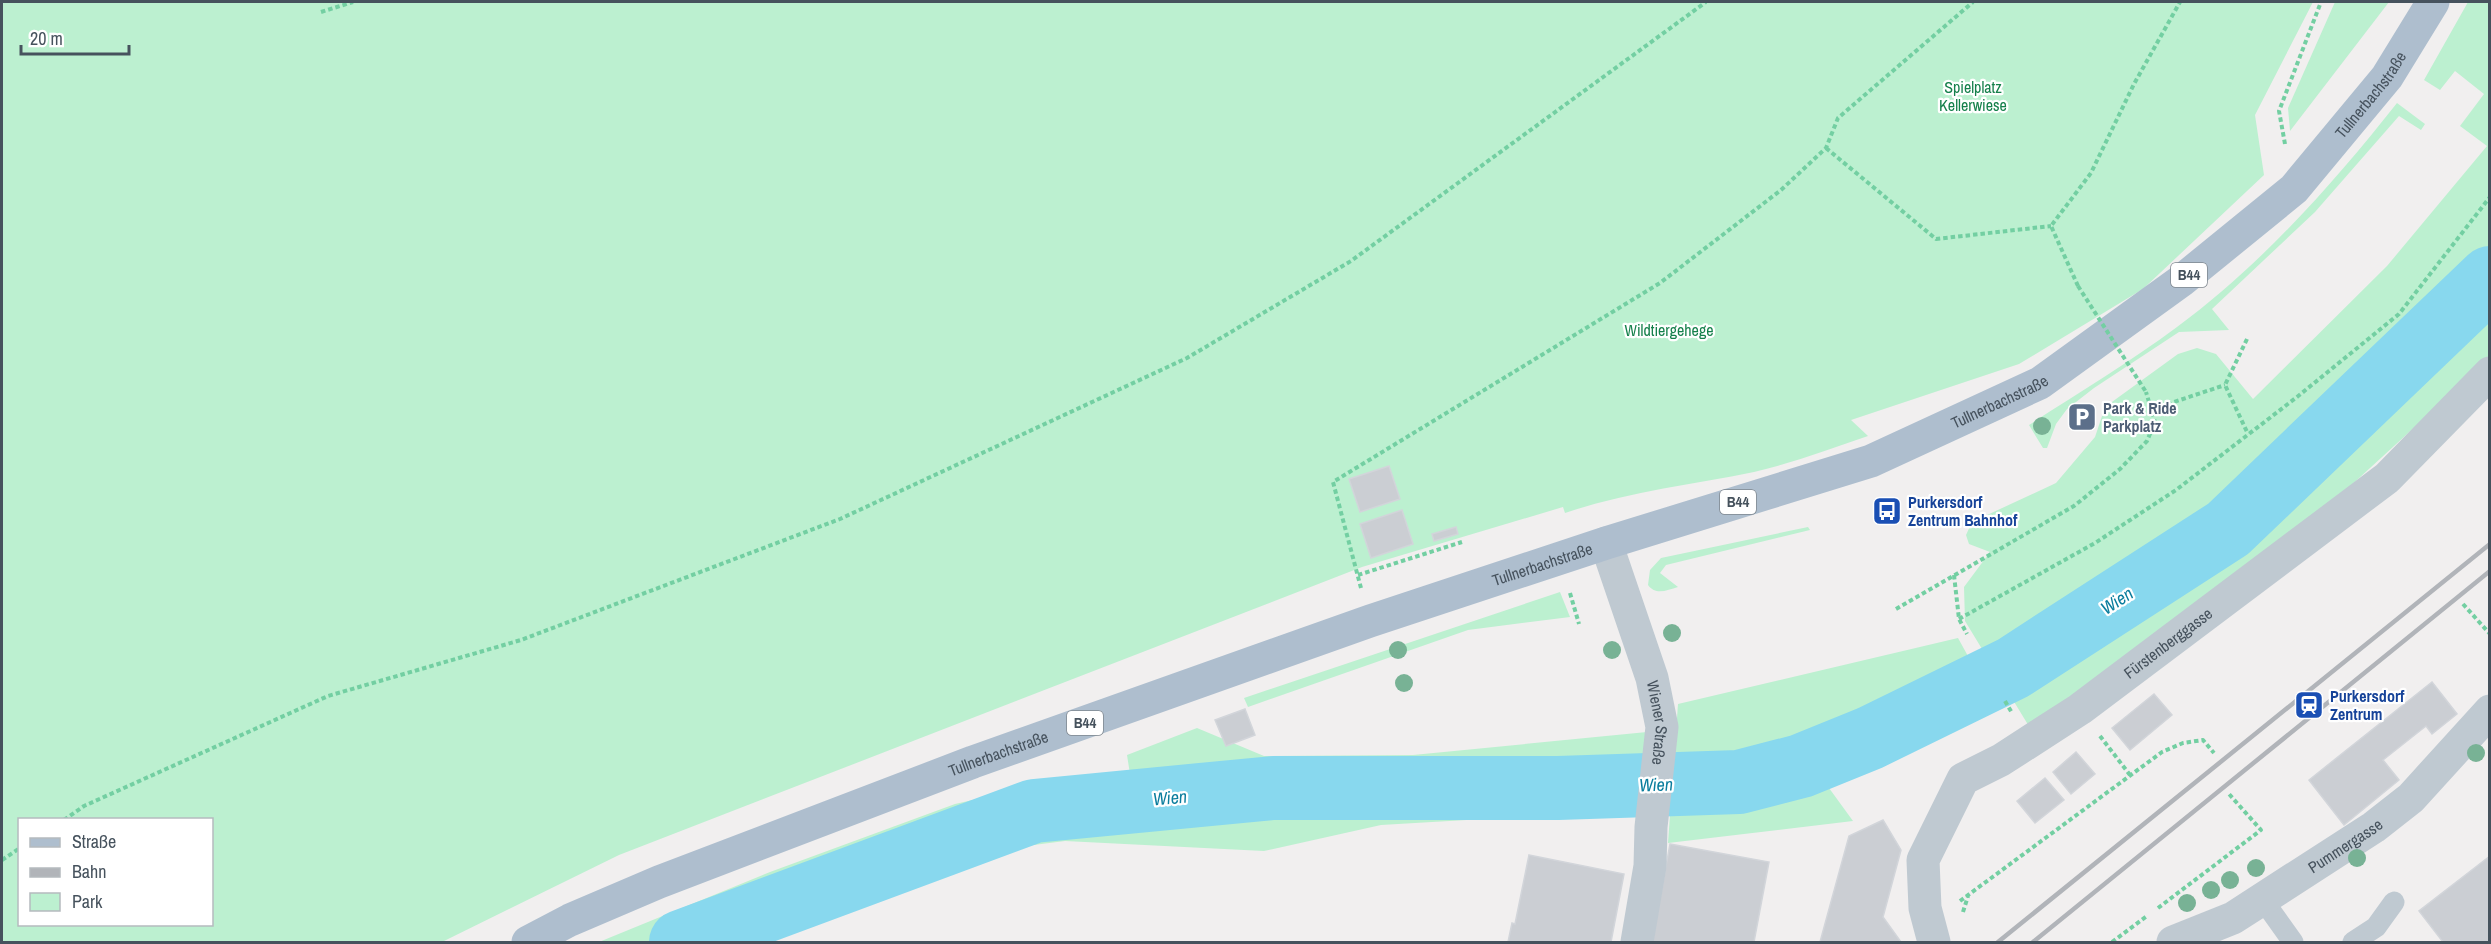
<svg xmlns="http://www.w3.org/2000/svg" width="2491" height="944" viewBox="0 0 2491 944" font-family="'Archivo Narrow',sans-serif">
<style>
.green{fill:#bcf0d0;fill-rule:evenodd}
.lines{fill:none;stroke-linecap:round;stroke-linejoin:round}
.river{stroke:#88d8ee;stroke-width:64}
.building{fill:#cbced3;stroke:#d2d5da;stroke-width:1.5}
.path{stroke:#73cfa2;stroke-width:4;stroke-dasharray:4.5 3;stroke-linecap:butt}
.lane{stroke:#bfc9d1;stroke-width:21}
.street{stroke:#bfc9d1;stroke-width:33}
.primary{stroke:#aebece;stroke-width:33}
.rail{stroke:#b1b4b9;stroke-width:4.5}
.path-bridge{stroke:#73cfa2;stroke-width:4;stroke-dasharray:4.5 3;stroke-linecap:butt}
.tree{fill:#78b295}
.labels{text-anchor:middle;stroke-width:4.5;stroke-linejoin:round;paint-order:stroke}
.shield{fill:#fff;stroke:#7e868e;stroke-width:1.5}
.shield-label{font-size:15px;font-weight:bold;fill:#46525d}
.park-label{font-size:16px;fill:#15804b;stroke:#fff}
.street-label{font-size:16px;fill:#46525d;stroke:#fff}
.service-label{font-size:16px;font-weight:bold;fill:#4e5e75;stroke:#fff;text-anchor:start}
.transit-label{font-size:16px;font-weight:bold;fill:#164399;stroke:#fff;text-anchor:start}
.water-label{font-size:18px;font-style:italic;fill:#0a7d9d;stroke:#fff}
</style>
<rect width="100%" height="100%" fill="#f1efef"/>
<g class="green">
<path d="M2,2H2313L2255,115L2264,175L2143,289L2019,364L1851,420L1868,436C1830,449 1792,463 1754,472C1691,485 1626,492 1565,513L1563,507L1362,567L619,855L442,942H2ZM20,820H212V924H20Z"/>
<polygon points="2335,2 2389,2 2290,131 2288,108"/>
<polygon points="2468,2 2489,2 2489,359 2346,490 2030,728 1965,621 1964,587 1990,552 1969,544 1966,535 1972,522 2056,483 2095,437 2105,407 2178,354 2197,348 2216,354 2253,399 2387,266 2487,146 2460,126 2484,94 2455,71 2440,90 2424,80"/>
<path d="M2397,103L2425,124L2421,130L2399,116L2315,212L2212,309L2229,330L2179,332L2094,388L2067,409L2056,424L2047,448H2043L2029,425C2078,393 2130,362 2177,327C2261,265 2333,184 2397,103Z"/>
<path d="M1808,527L1810,530L1666,565L1660,573L1678,587C1667,590 1656,596 1648,585L1650,570L1661,558Z"/>
<polygon points="1560,592 1570,617 1468,630 1248,707 1244,698"/>
<polygon points="1958,638 1995,705 1829,788 1853,821 1668,843 1678,704"/>
<polygon points="1197,728 1264,756 1413,755 1647,732 1634,810 1381,825 1264,851 1065,841 1011,848 823,910 757,942 599,942 770,872 955,804 1043,784 1130,774 1127,755"/>
</g>
<g class="lines">
<polyline class="river" points="681,942 1034,811 1273,788 1558,788 1739,782 1801,766 1870,738 2013,668 2228,529 2490,278"/>
</g>
<g class="building">
<polygon points="1389,466 1400,499 1360,512 1349,479"/>
<polygon points="1895,499 1899,507 1878,517 1874,508"/>
<polygon points="1402,510 1413,544 1371,558 1360,524"/>
<polygon points="1456,527 1458,534 1434,541 1432,534"/>
<polygon points="2432,682 2457,714 2432,734 2426,726 2383,760 2399,780 2344,825 2309,780"/>
<polygon points="2154,694 2172,715 2130,750 2112,728"/>
<polygon points="1245,709 1255,735 1226,746 1215,720"/>
<polygon points="2076,752 2095,774 2071,794 2053,772"/>
<polygon points="2045,778 2064,800 2035,823 2017,801"/>
<polygon points="1883,820 1901,850 1883,917 1901,942 1820,942 1849,836"/>
<polygon points="1670,844 1769,862 1754,942 1652,942"/>
<polygon points="1529,855 1624,874 1611,942 1508,942 1512,923 1515,924"/>
<polygon points="2490,856 2490,942 2443,942 2419,911"/>
</g>
<g class="lines">
<g class="path">
<polyline points="321,12 353,2"/>
<polyline points="2285,144 2279,111 2321,2"/>
<polyline points="1826,148 1936,239 2051,226"/>
<polyline points="2078,286 2051,226 2091,173 2134,84 2180,2"/>
<polyline points="2247,339 2225,385 2248,434"/>
<polyline points="2153,409 2225,385"/>
<polyline points="1358,575 1462,542"/>
<polyline points="1954,575 1959,619 1967,634"/>
<polyline points="1361,588 1333,482 1660,283 1781,190 1826,148 1838,118 1973,2"/>
<polyline points="1570,593 1579,624"/>
<polyline points="2463,604 2490,634"/>
<polyline points="1896,609 2074,506 2120,469 2147,441 2155,422 2146,392"/>
<polyline points="1959,619 2095,543 2176,490 2297,397 2399,314 2490,197"/>
<polyline points="2005,701 2012,713"/>
<polyline points="2100,736 2130,775"/>
<polyline points="64,820 84,806 328,696 521,640 840,519 1187,358 1351,261 1706,2"/>
<polyline points="2,860 20,848"/>
<polyline points="1960,901 2162,752 2183,743 2203,740 2214,753"/>
<polyline points="2158,908 2261,830 2229,794"/>
<polyline points="1963,912 1968,896"/>
<polyline points="2112,942 2147,916"/>
</g>
<g class="lane">
<polyline points="2263,900 2293,942"/>
<polyline points="2353,942 2376,927 2394,902"/>
</g>
<g class="street">
<path id="s1" d="M1606,543L1652,678L1662,727L1651,827L1650,866L1637,942"/>
<path id="s2" d="M1934,942L1925,908L1923,860L1963,779L2001,760L2080,709L2387,478L2490,373"/>
<path id="s3" d="M2173,942L2233,918L2374,827L2411,798L2490,711"/>
</g>
<path class="primary" id="s4" d="M528,942L570,920L659,882L973,762L1370,621L1606,543L1871,461L2040,383L2181,281L2294,189L2387,77L2433,2"/>
<g class="rail">
<polyline points="1998,942 2490,544"/>
<polyline points="2033,942 2490,571"/>
</g>
<polyline class="path-bridge" points="2078,286 2146,392"/>
</g>
<g class="tree">
<circle cx="2042" cy="426" r="9"/>
<circle cx="1672" cy="633" r="9"/>
<circle cx="1398" cy="650" r="9"/>
<circle cx="1612" cy="650" r="9"/>
<circle cx="1404" cy="683" r="9"/>
<circle cx="2476" cy="753" r="9"/>
<circle cx="2357" cy="858" r="9"/>
<circle cx="2256" cy="868" r="9"/>
<circle cx="2230" cy="880" r="9"/>
<circle cx="2211" cy="890" r="9"/>
<circle cx="2187" cy="903" r="9"/>
</g>
<defs>
<g id="parking-square" transform="scale(1.5)"><rect x="-9" y="-9" width="18" height="18" rx="4" fill="#5c6f8a" stroke="#fff"/><path d="M-3.5-5.5H1a3.5 3.5 0 0 1 0 7H-1V5.5H-3.5ZM-1-3.4V-.6H.8a1.4 1.4 0 0 0 0-2.8Z" fill="#fff"/></g>
<g id="bus-square" transform="scale(1.5)"><rect x="-9" y="-9" width="18" height="18" rx="4" fill="#1a4fb4" stroke="#fff"/><path d="M-5-6H5V4H4V6H2V4H-2V6H-4V4H-5ZM-3.5-4V0h7V-4ZM-3.5 1.2v1.5H-2V1.2ZM2 1.2v1.5H3.5V1.2Z" fill="#fff"/></g>
<g id="station-square" transform="scale(1.5)"><rect x="-9" y="-9" width="18" height="18" rx="4" fill="#1a4fb4" stroke="#fff"/><path d="M-3-6H3Q5-6 5-4V2Q5 4 3 4L4.5 6H3L1.5 4h-3L-3 6H-4.5L-3 4Q-5 4-5 2V-4Q-5-6-3-6ZM-3.5-4v3h7v-3ZM-3.5 1v1.5H-2V1ZM2 1v1.5H3.5V1Z" fill="#fff"/></g>
</defs>
<g fill-rule="evenodd">
<use href="#parking-square" x="2082" y="417"/>
<use href="#bus-square" x="1887" y="511"/>
<use href="#station-square" x="2309" y="705"/>
</g>
<g class="labels">
<g class="shield">
<rect x="2171" y="263" width="36" height="24" rx="4.5"/>
<rect x="1720" y="490" width="36" height="24" rx="4.5"/>
<rect x="1067" y="711" width="36" height="24" rx="4.5"/>
</g>
<g class="shield-label">
<text x="2189" y="280">B44</text>
<text x="1738" y="507">B44</text>
<text x="1085" y="728">B44</text>
</g>
<g class="park-label">
<text x="1973" y="93">Spielplatz<tspan x="1973" dy="18">Kellerwiese</tspan></text>
<text x="1669" y="336">Wildtiergehege</text>
</g>
<g class="street-label">
<text dy="6" stroke="none"><textPath href="#s4" startOffset="2055">Tullnerbachstraße</textPath></text>
<text dy="6" stroke="none"><textPath href="#s4" startOffset="1569">Tullnerbachstraße</textPath></text>
<text dy="6" stroke="none"><textPath href="#s4" startOffset="1083">Tullnerbachstraße</textPath></text>
<text dy="6" stroke="none"><textPath href="#s2" startOffset="420">Fürstenberggasse</textPath></text>
<text dy="6" stroke="none"><textPath href="#s1" startOffset="188">Wiener Straße</textPath></text>
<text dy="6" stroke="none"><textPath href="#s4" startOffset="507">Tullnerbachstraße</textPath></text>
<text dy="6" stroke="none"><textPath href="#s3" startOffset="198">Pummergasse</textPath></text>
</g>
<g class="service-label">
<text x="2103" y="414">Park &amp; Ride<tspan x="2103" dy="18">Parkplatz</tspan></text>
</g>
<g class="transit-label">
<text x="1908" y="508">Purkersdorf<tspan x="1908" dy="18">Zentrum Bahnhof</tspan></text>
<text x="2330" y="702">Purkersdorf<tspan x="2330" dy="18">Zentrum</tspan></text>
</g>
<g class="water-label">
<text transform="translate(2117 601) rotate(-33)" y="6">Wien</text>
<text transform="translate(1656 785) rotate(-2)" y="6">Wien</text>
<text transform="translate(1170 798) rotate(-5)" y="6">Wien</text>
</g>
</g>
<rect width="2491" height="944" fill="none" stroke="#46525d" stroke-width="6"/>
<rect x="18" y="818" width="195" height="108" fill="#ffffff" stroke="#b5babe" stroke-width="1.5"/>
<rect x="30" y="838" width="30" height="9" fill="#aebece" stroke="#b5babe" stroke-width="1.5"/>
<text x="72" y="848" font-size="18" fill="#46525d">Straße</text>
<rect x="30" y="868" width="30" height="9" fill="#b1b4b9" stroke="#b5babe" stroke-width="1.5"/>
<text x="72" y="878" font-size="18" fill="#46525d">Bahn</text>
<rect x="30" y="893" width="30" height="18" fill="#bcf0d0" stroke="#b5babe" stroke-width="1.5"/>
<text x="72" y="908" font-size="18" fill="#46525d">Park</text>
<path d="M21 45v9h108v-9" fill="none" stroke="#46525d" stroke-width="3"/>
<text x="30" y="45" font-size="18" fill="#46525d" stroke="#ffffff" stroke-width="4.5" paint-order="stroke">20 m</text>
</svg>
